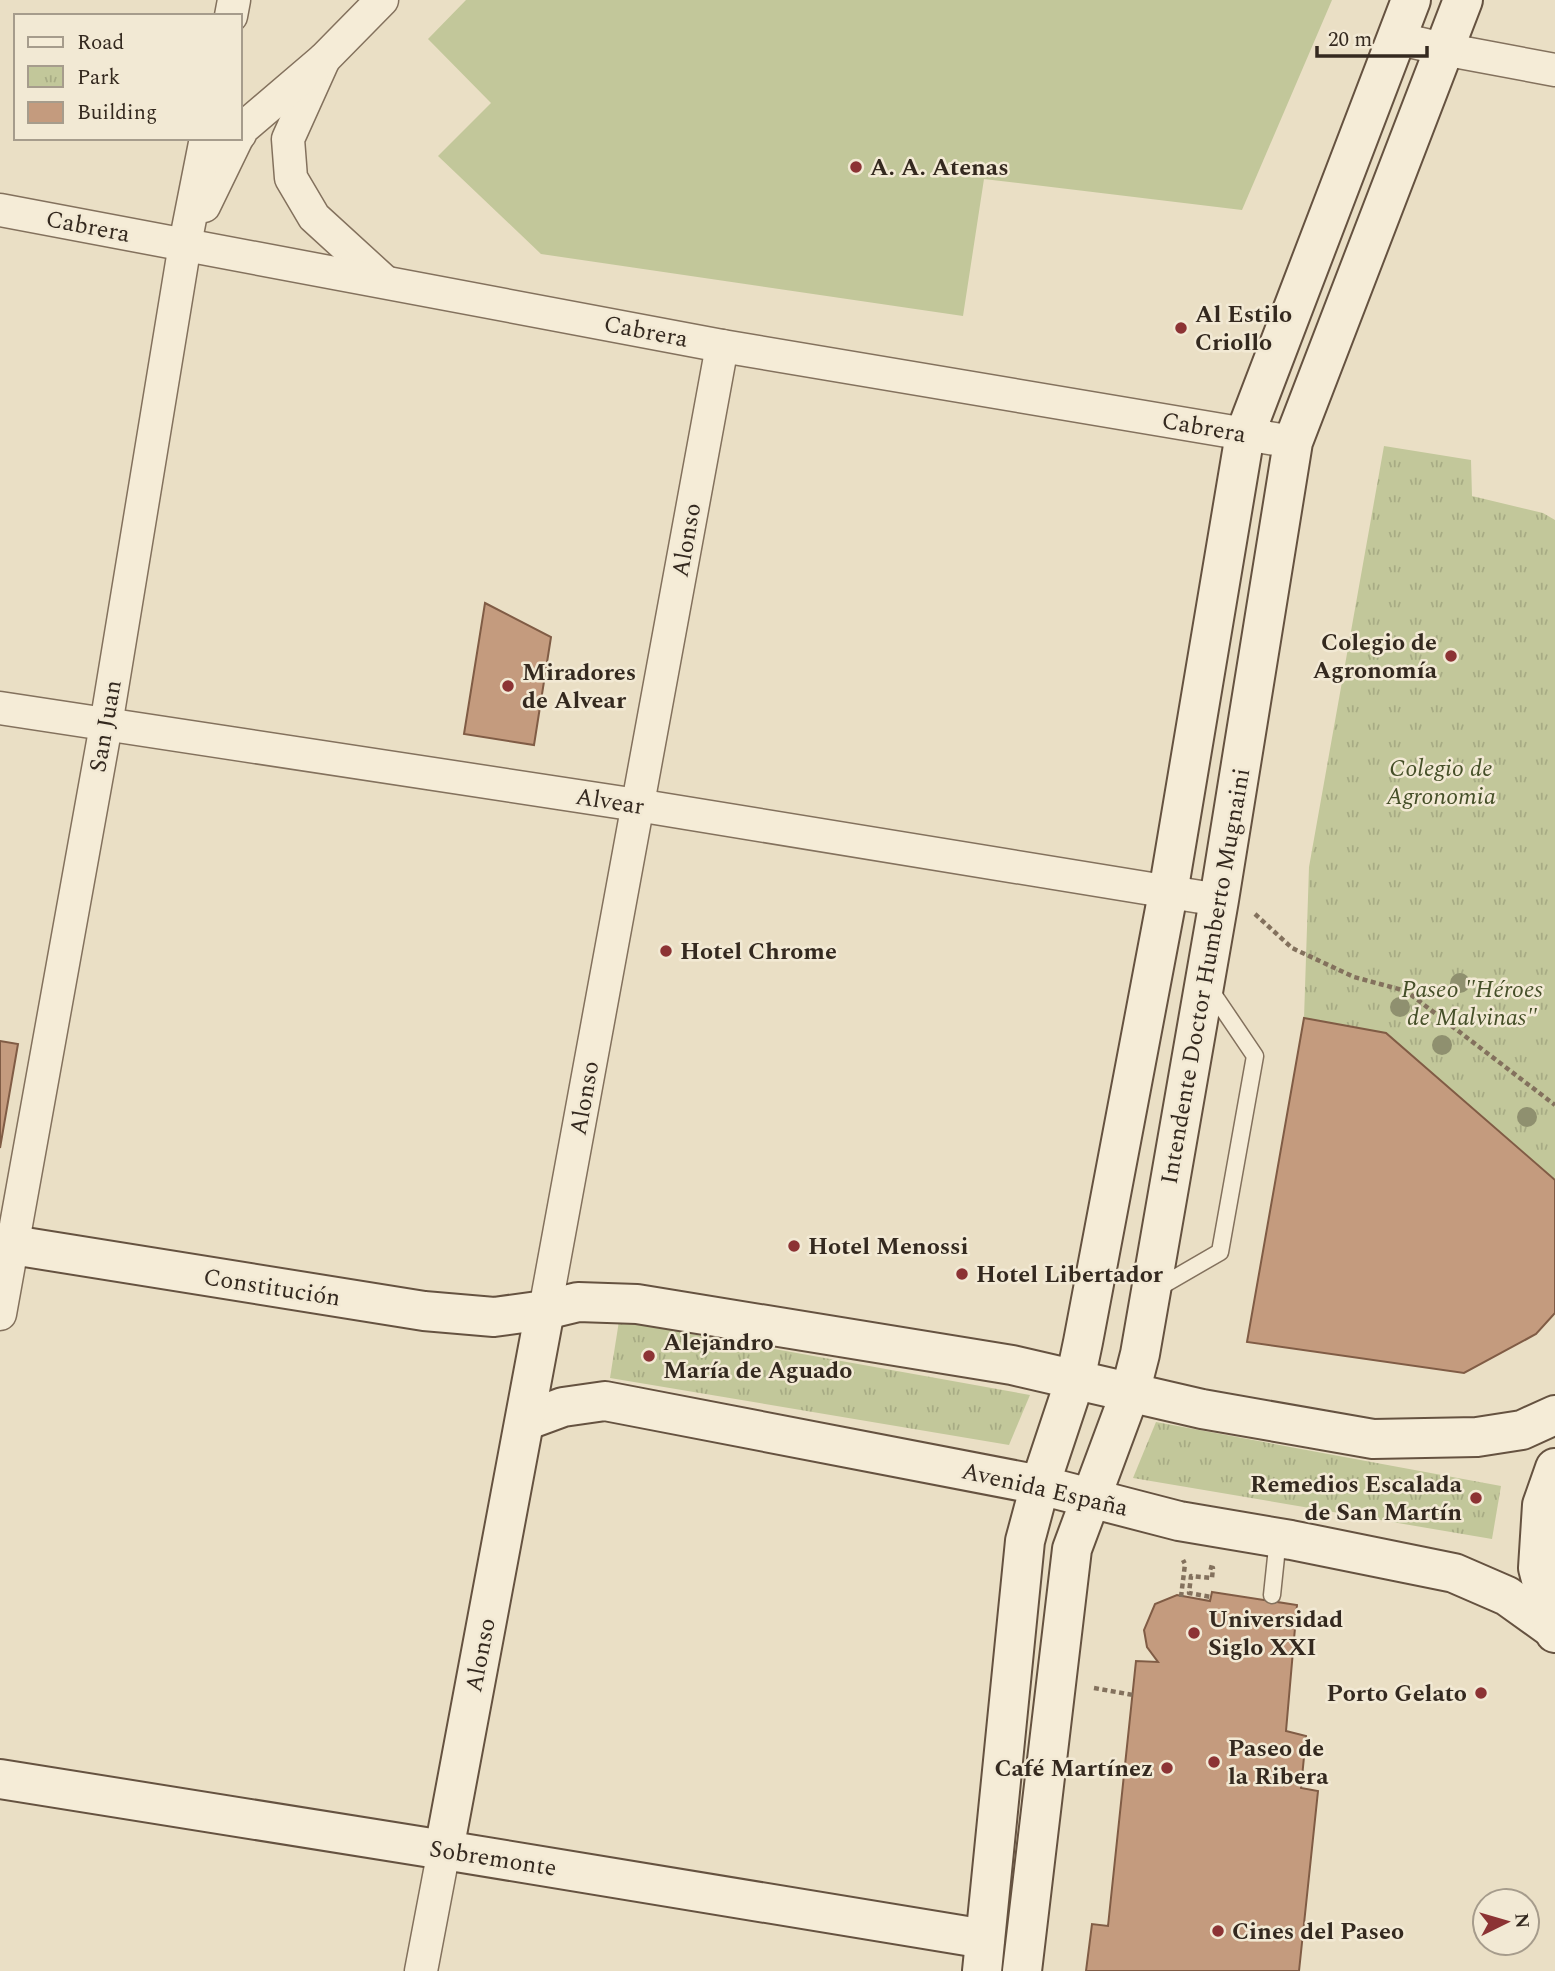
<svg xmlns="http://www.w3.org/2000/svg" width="1555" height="1971" viewBox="0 0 1555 1971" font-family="Spectral,serif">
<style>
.park{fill:url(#park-tufts)}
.garden{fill:#c2c79a}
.building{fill:#c49b7e;stroke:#805c45;stroke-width:2}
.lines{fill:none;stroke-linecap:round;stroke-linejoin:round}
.service-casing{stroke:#83715d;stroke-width:19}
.minor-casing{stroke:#83715d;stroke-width:35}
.secondary-casing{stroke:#655240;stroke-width:42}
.path{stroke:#83715d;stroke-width:4.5;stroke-dasharray:5 3.5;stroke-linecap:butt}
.service{stroke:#f5ecd7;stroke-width:16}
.minor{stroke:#f5ecd7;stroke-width:32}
.secondary{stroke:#f5ecd7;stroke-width:38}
.tree{fill:#8f906f}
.poi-dot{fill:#8c3334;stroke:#f2e9d4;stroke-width:2.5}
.labels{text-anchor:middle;stroke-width:5;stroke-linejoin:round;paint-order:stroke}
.poi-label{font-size:24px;font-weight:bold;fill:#34291f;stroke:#f2e9d4;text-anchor:start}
.street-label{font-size:24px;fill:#34291f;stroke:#f2e9d4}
.park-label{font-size:24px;font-style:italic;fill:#454f28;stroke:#f2e9d4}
</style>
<defs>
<pattern id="park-tufts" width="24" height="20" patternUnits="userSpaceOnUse" patternTransform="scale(1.75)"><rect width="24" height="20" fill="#c2c79a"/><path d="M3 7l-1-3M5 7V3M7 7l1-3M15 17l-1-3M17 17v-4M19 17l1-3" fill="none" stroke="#a7ab84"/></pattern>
</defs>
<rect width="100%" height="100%" fill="#eadfc5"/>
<g class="park">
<polygon points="1384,446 1471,460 1472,496 1543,513 1555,520 1555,1180 1386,1033 1304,1018 1309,867"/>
<polygon points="619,1321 1030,1395 1009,1445 610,1378"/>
<polygon points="1156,1422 1501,1486 1492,1539 1133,1478"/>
</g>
<polygon class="garden" points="466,0 1332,0 1242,210 984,179 963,316 541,254 438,156 491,103 428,39"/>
<g class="building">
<polygon points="485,603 551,637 534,745 464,734"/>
<polygon points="1304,1018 1386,1033 1555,1180 1555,1313 1536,1334 1464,1373 1247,1342"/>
<polygon points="0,1041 18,1044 0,1148"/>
<polygon points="1212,1592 1297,1605 1286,1731 1306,1736 1301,1788 1318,1791 1299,1971 1086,1971 1092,1924 1108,1926 1136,1661 1158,1662 1147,1647 1144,1630 1155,1604 1177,1595 1210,1601"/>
</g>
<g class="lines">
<g class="service-casing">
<g id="service">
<polyline points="1156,1289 1220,1252 1255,1056 1209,988"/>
<polyline points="1272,1595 1278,1538"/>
</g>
</g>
<g class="minor-casing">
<g id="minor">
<polyline points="231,16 234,0"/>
<polyline points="1396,38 1443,49 1555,70"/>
<polyline points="324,59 288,139 291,178 314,217 384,281"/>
<polyline points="240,134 242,129 324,59 382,0"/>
<polyline points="204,206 237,138"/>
<polyline points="0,210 722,346 1293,442"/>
<polyline points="0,708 637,805 1219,900"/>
<polyline points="545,1310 722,346"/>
<polyline points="0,1314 106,725 185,244 206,138"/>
<polyline points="421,1971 444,1850"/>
</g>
</g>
<g class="secondary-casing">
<g id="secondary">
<polyline points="0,1243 424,1311 494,1317 545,1310 578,1302 637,1304 1012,1365 1202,1409 1373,1439 1477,1437 1522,1430 1555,1415"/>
<polyline points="525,1421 563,1407 605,1401 1040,1485 1179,1521 1291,1540 1454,1573 1507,1596 1553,1629"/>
<polyline points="1555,1468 1542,1505 1538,1568 1555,1633"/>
<polyline points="0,1779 444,1850 985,1939"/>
<polyline points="444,1850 545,1310"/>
<polyline points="982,1971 1025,1541 1040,1485 1075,1380 1083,1342 1168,893 1245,434 1411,0"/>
<polyline points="1022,1971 1072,1549 1130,1393 1140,1354 1219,900 1293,442 1463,0"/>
</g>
</g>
<g class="path">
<polyline points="1255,914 1292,948 1354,977 1406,991 1555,1105"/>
<polyline points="1209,1567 1213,1568 1212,1578 1191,1576 1189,1593 1211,1597"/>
<polyline points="1181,1597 1185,1564 1183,1560"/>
<polyline points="1094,1688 1133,1695"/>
</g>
<use href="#service" class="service"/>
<use href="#minor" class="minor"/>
<use href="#secondary" class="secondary"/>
</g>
<g class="tree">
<circle cx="1460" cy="983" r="10"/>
<circle cx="1400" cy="1007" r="10"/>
<circle cx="1442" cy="1045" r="10"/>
<circle cx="1527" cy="1117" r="10"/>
</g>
<g class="poi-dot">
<circle cx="856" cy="167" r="7"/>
<circle cx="1181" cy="328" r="7"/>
<circle cx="1451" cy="656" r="7"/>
<circle cx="508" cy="686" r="7"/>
<circle cx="666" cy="951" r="7"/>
<circle cx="794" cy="1246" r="7"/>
<circle cx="962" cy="1274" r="7"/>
<circle cx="649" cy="1356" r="7"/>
<circle cx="1476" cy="1498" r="7"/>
<circle cx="1194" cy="1633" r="7"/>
<circle cx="1481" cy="1693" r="7"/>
<circle cx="1214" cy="1762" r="7"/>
<circle cx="1167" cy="1768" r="7"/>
<circle cx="1218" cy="1931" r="7"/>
</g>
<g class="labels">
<g class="poi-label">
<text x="870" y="175">A. A. Atenas</text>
<text x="1195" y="322">Al Estilo<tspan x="1195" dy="28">Criollo</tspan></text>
<text x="1437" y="650" text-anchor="end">Colegio de<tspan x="1437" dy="28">Agronomía</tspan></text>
<text x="522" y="680">Miradores<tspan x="522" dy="28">de Alvear</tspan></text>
<text x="680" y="959">Hotel Chrome</text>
<text x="808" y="1254">Hotel Menossi</text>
<text x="976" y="1282">Hotel Libertador</text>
<text x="663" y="1350">Alejandro<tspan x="663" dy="28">María de Aguado</tspan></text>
<text x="1462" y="1492" text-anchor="end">Remedios Escalada<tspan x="1462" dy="28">de San Martín</tspan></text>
<text x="1208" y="1627">Universidad<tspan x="1208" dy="28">Siglo XXI</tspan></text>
<text x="1467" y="1701" text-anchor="end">Porto Gelato</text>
<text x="1228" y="1756">Paseo de<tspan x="1228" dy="28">la Ribera</tspan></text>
<text x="1153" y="1776" text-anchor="end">Café Martínez</text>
<text x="1232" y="1939">Cines del Paseo</text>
</g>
<g class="street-label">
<text transform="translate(88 226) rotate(11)" y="8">Cabrera</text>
<text transform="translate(646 331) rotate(11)" y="8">Cabrera</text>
<text transform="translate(1204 427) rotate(10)" y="8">Cabrera</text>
<text transform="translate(686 540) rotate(-80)" y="8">Alonso</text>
<text transform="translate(105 726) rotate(-80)" y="8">San Juan</text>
<text transform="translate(610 801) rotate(9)" y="8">Alvear</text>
<text transform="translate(1205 976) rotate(-80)" y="8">Intendente Doctor Humberto Mugnaini</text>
<text transform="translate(584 1098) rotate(-80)" y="8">Alonso</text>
<text transform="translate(272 1287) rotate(9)" y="8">Constitución</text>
<text transform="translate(1045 1489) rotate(13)" y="8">Avenida España</text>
<text transform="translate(480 1655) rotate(-79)" y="8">Alonso</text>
<text transform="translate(493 1858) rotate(9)" y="8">Sobremonte</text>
</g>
<g class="park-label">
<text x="1441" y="776">Colegio de<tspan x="1441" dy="28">Agronomia</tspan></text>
<text x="1472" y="997">Paseo "Héroes<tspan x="1472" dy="28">de Malvinas"</tspan></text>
</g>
</g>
<rect x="14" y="14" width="228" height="126" fill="#f2e9d4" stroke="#a69c8c" stroke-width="2"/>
<rect x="28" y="37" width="35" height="10" fill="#f5ecd7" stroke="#a69c8c" stroke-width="2"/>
<text x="77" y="49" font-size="21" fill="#34291f">Road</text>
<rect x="28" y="66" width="35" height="21" fill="url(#park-tufts)" stroke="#a69c8c" stroke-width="2"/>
<text x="77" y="84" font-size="21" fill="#34291f">Park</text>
<rect x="28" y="102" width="35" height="21" fill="#c49b7e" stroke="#a69c8c" stroke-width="2"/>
<text x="77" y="119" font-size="21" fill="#34291f">Building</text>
<g transform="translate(1506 1922) rotate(85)"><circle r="33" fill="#f2e9d4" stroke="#a69c8c" stroke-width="2"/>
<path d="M0-5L12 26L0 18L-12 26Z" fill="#8c3334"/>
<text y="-10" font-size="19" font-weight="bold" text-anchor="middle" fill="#34291f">N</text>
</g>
<path d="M1317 46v10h110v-10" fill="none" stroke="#34291f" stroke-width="3.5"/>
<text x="1328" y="46" font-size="21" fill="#34291f" stroke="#f2e9d4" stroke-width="5" paint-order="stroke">20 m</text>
</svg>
